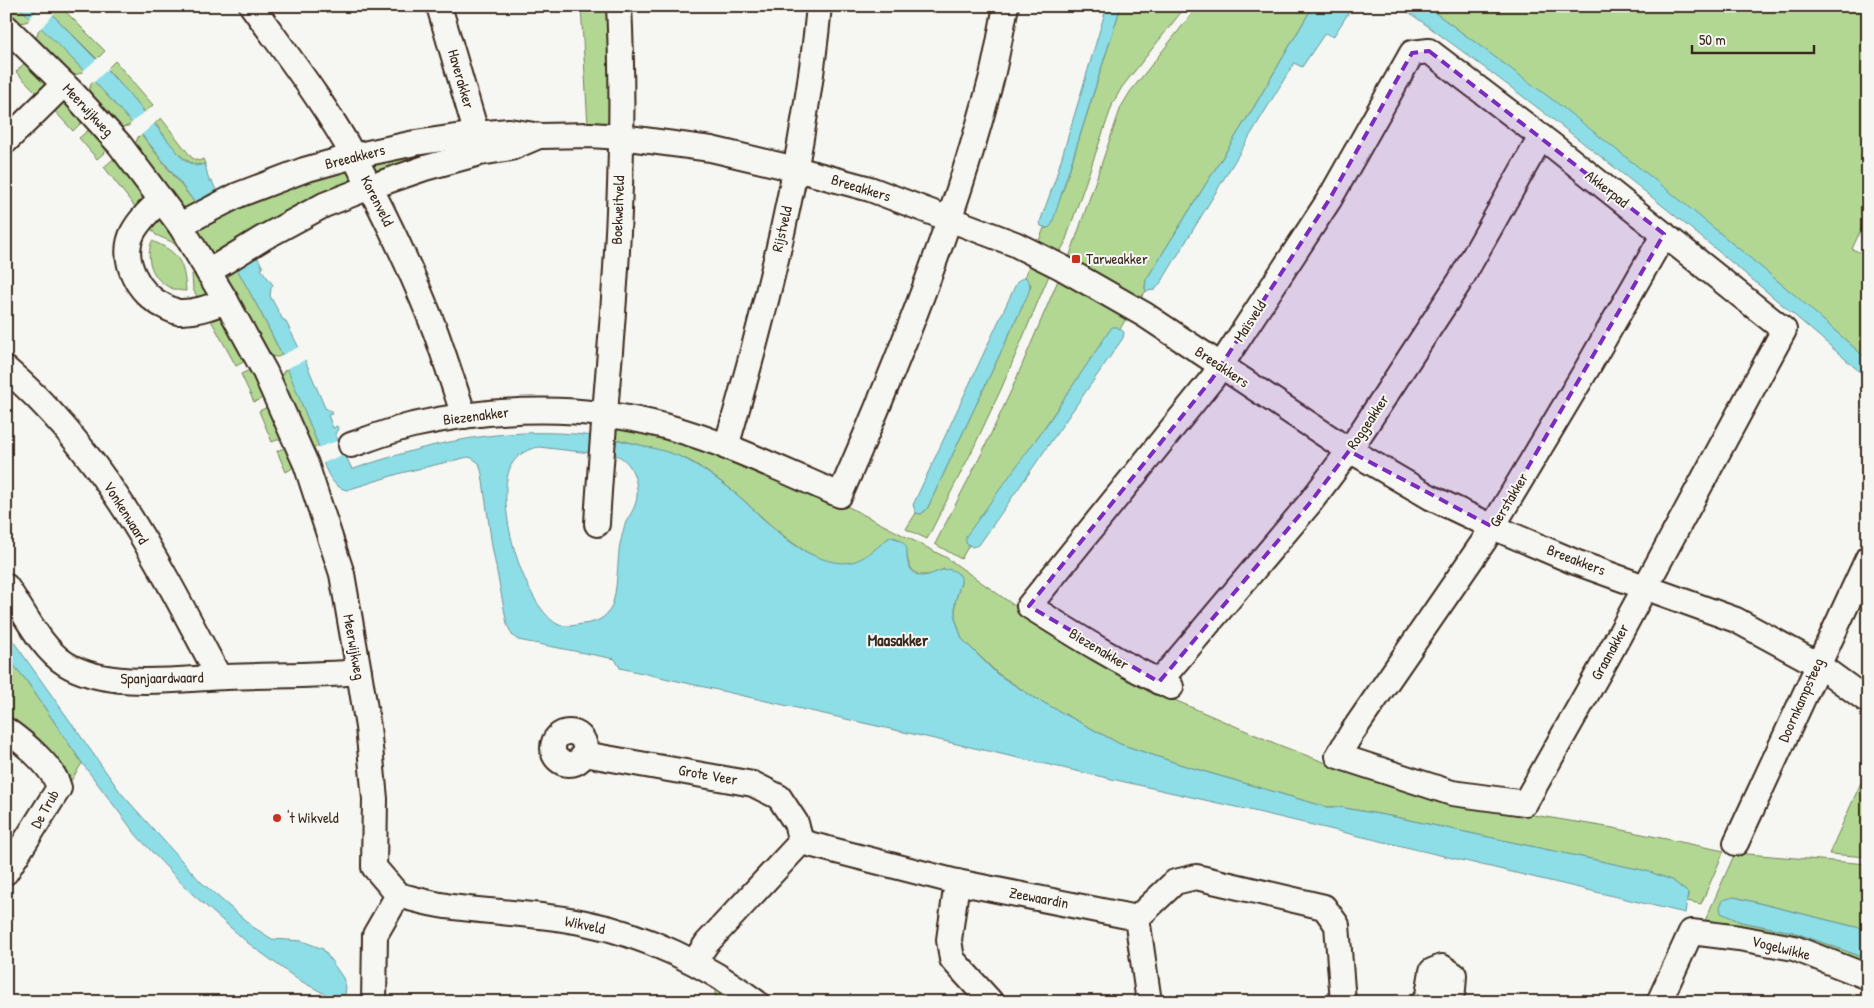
<svg xmlns="http://www.w3.org/2000/svg" width="1874" height="1008" viewBox="0 0 1874 1008" font-family="'Patrick Hand',sans-serif">
<style>
.green{fill:#b1d793;stroke:#768058}
.water{fill:#8ddee7;stroke:#6c9697;fill-rule:evenodd}
.pier{fill:#f6f6f2}
.lines{fill:none;stroke-linecap:round;stroke-linejoin:round}
.minor-casing{stroke:#3b2a1e;stroke-width:28}
.minor{stroke:#f6f6f2;stroke-width:24}
.marked{fill:#7b2cbf;fill-opacity:0.2;stroke:#7b2cbf;stroke-width:4;stroke-dasharray:10 6;stroke-linejoin:round}
.poi-dot{fill:#c8321e;stroke:#f6f6f2;stroke-width:2}
.labels{text-anchor:middle;stroke-width:4;stroke-linejoin:round;paint-order:stroke}
.street-label{font-size:15px;fill:#3b2a1e;stroke:#f6f6f2}
.poi-label{font-size:15px;fill:#3b2a1e;stroke:#f6f6f2;text-anchor:start}
.neighbourhood-label{font-size:16px;font-weight:bold;fill:#3b2a1e;stroke:#f6f6f2}
</style>
<rect width="100%" height="100%" fill="#f6f6f2"/>
<filter id="ink" filterUnits="userSpaceOnUse"><feTurbulence type="fractalNoise" baseFrequency=".02" numOctaves="2"/><feDisplacementMap in="SourceGraphic" scale="10" xChannelSelector="R" yChannelSelector="G"/><feConvolveMatrix kernelMatrix="1 2 1 2 8 2 1 2 1" color-interpolation-filters="sRGB"/></filter>
<g filter="url(#ink)">
<g class="green">
<polygon points="6,6 18,6 30,18 28,21 15,25 6,17"/>
<polygon points="581,6 611,6 610,124 588,126"/>
<polygon points="1121,6 1186,6 1122,87 1113,103 1064,245 1057,256 1037,246 1044,228 1047,228 1062,193"/>
<polygon points="1198,6 1313,6 1254,107 1146,280 1145,288 1146,291 1137,303 1069,263 1070,255 1121,107 1130,92"/>
<path d="M1426,6H1868V214L1852,249L1868,256V360C1727,234 1578,119 1426,6Z"/>
<polygon points="61,7 105,51 97,59 53,15"/>
<polygon points="42,27 84,71 81,73 68,77 35,44 38,31"/>
<polygon points="29,58 49,83 41,97 16,72"/>
<polygon points="115,61 153,105 145,112 107,69"/>
<polygon points="94,81 132,123 128,126 115,128 87,97 91,84"/>
<polygon points="64,98 86,118 73,131 49,105"/>
<path d="M161,118L192,158L199,161L203,159L205,164C184,170 167,138 155,123Z"/>
<polygon points="93,126 111,147 97,159 79,138"/>
<polygon points="141,134 195,203 189,207 177,208 133,150 138,137"/>
<polygon points="468,144 377,175 368,160"/>
<polygon points="118,155 148,194 139,212 104,167"/>
<polygon points="346,164 353,173 350,185 219,255 207,251 198,236 199,227 224,208"/>
<polygon points="149,220 165,220 183,252 172,242 156,235 147,223"/>
<path d="M152,241C179,252 184,262 186,291C160,291 142,266 152,241Z"/>
<polygon points="1030,263 1050,273 1002,387 972,451 927,539 906,529 916,513 921,514 927,509 1023,305 1031,285 1025,277"/>
<polygon points="237,268 260,311 282,355 278,357 265,356 225,285 231,272"/>
<polygon points="192,274 198,275 208,295 200,302 193,289"/>
<polygon points="1059,278 1127,317 1120,329 1112,328 966,543 969,545 961,559 935,544 981,455 1011,391"/>
<polygon points="218,310 251,358 236,366 207,313"/>
<polygon points="256,367 270,395 254,402 241,374"/>
<polygon points="288,368 319,447 311,447 277,381 285,370"/>
<polygon points="274,404 287,436 272,442 259,411"/>
<path d="M609,422L660,432L839,502L947,558L1073,647L1102,665L1142,686L1279,745L1350,772L1521,813L1613,828L1724,851L1701,904L1687,901L1688,893L1672,880L1646,871L1395,817L1339,807H1326L1182,765L1120,744L1033,697L997,673L962,639L955,618V602L961,582L959,574L944,569L931,575H919C898,564 916,539 890,537C879,546 867,560 852,563C807,573 754,504 720,481C708,473 695,462 681,457C658,449 632,443 608,437Z"/>
<polygon points="291,445 296,464 291,469 286,472 277,451"/>
<polygon points="6,656 26,680 82,763 69,784 6,721"/>
<polygon points="1868,767 1868,857 1829,854"/>
<polygon points="1735,853 1868,864 1868,930 1734,897 1722,913 1741,922 1793,932 1868,959 1868,970 1704,923"/>
<polygon points="715,987 739,1002 715,1002"/>
</g>
<g class="water">
<path d="M18,6H43L53,15L126,90L184,160L196,166L205,164L209,181H212L216,190L195,203C143,130 83,67 18,6Z"/>
<polygon points="1107,6 1121,6 1052,224 1050,227 1047,228 1041,226 1040,222 1055,180"/>
<polygon points="1313,6 1348,6 1349,12 1333,37 1325,33 1302,67 1294,63 1162,281 1155,290 1146,291 1145,288 1146,280 1254,107"/>
<path d="M1400,6H1426L1557,103L1669,191L1796,296L1868,360V379C1718,247 1562,122 1400,6Z"/>
<path d="M257,256L263,268L261,269L273,285L271,288L270,296L283,320H285L305,360L325,408L331,411L332,414L328,415L333,428L337,426L338,429L335,434L352,469H354C367,464 381,460 394,456C473,432 555,424 636,444C651,448 668,451 683,458C696,464 709,474 721,482C755,506 782,546 823,559C855,570 866,556 890,537C897,538 902,541 906,546C908,553 906,560 909,566C923,593 944,554 961,577V582L955,602V618L962,639L997,674L1033,697L1120,744L1182,765L1326,807H1339L1395,817L1647,871L1672,880L1688,893L1685,913L1249,810L620,668L615,659L518,640L512,635L507,624L492,546L482,474L479,463L472,458L468,457L401,473L347,490C329,487 323,463 319,447L282,355L260,311L237,269ZM539,447C559,449 579,452 599,454C604,454 613,454 618,456C633,462 640,487 636,502C634,510 629,516 626,522C623,529 622,537 620,544C617,561 618,599 609,611C603,620 593,623 583,624C575,625 565,628 557,624C523,604 491,496 513,462C520,453 528,449 539,447Z"/>
<path d="M1025,277C1035,285 1027,295 1023,305L927,509L921,514L916,513L913,505L1016,284L1019,280Z"/>
<polygon points="1112,327 1117,327 1124,332 1123,338 979,545 972,547 966,543 966,536 969,532 1045,427"/>
<polygon points="6,631 121,793 163,840 201,882 253,927 272,939 302,941 323,949 343,978 346,987 345,994 340,1002 297,979 248,943 189,891 137,836 82,763 26,680 6,656"/>
<polygon points="1734,897 1868,930 1868,959 1793,932 1741,922 1721,913 1720,907 1723,900"/>
</g>
<g class="pier">
<polygon points="41,6 47,6 55,13 40,29 28,20"/>
<polygon points="99,57 109,68 93,83 82,72"/>
<polygon points="147,110 157,121 140,136 130,124"/>
<polygon points="301,346 307,359 286,369 280,356"/>
<polygon points="340,440 347,453 321,464 317,448"/>
</g>
<g class="lines">
<g class="minor-casing">
<g id="minor">
<path d="M252,6C287,55 325,104 354,157C385,214 413,273 436,333C446,361 455,389 464,416"/>
<polyline points="439,6 474,125 479,149"/>
<polyline points="6,27 73,93 120,145 180,225 226,301 265,372 306,464 342,574 359,672 368,727 375,799 374,867 398,895 375,935 374,1002"/>
<polyline points="6,141 64,84"/>
<path d="M161,200C151,209 140,219 133,232C119,259 138,294 164,306C168,308 173,311 178,312C195,313 210,307 226,301"/>
<polyline points="180,225 238,195 304,170 354,156 415,143 476,134 509,131 541,136 590,135 621,137 711,149 796,169 870,189 1015,244 1061,267 1145,315 1336,442 1430,497 1493,527 1575,562 1736,620 1817,664 1868,701"/>
<polyline points="208,272 263,238 324,205 370,187 425,168 480,153 511,148 539,136"/>
<path d="M6,369C103,451 161,567 219,677"/>
<path d="M351,445C371,438 392,430 413,425C496,407 584,404 668,427C727,443 784,471 840,495C899,360 954,223 991,80C997,56 1001,31 1006,6"/>
<path d="M726,447C768,303 805,156 819,6"/>
<path d="M597,524C601,449 609,373 614,298C621,201 624,103 619,6"/>
<path d="M6,586C23,610 41,649 66,664C109,690 178,679 226,677C271,675 315,676 359,672"/>
<polyline points="1159,682 1309,504 1349,451 1460,281 1541,137"/>
<path d="M1171,687C1121,664 1075,635 1029,606L1212,379L1329,200L1412,53L1429,51L1552,145L1784,330L1607,658L1525,803L1452,793L1338,756L1351,734L1484,541L1588,367L1664,234"/>
<path d="M6,730C23,742 54,767 59,788L6,872"/>
<circle cx="569" cy="748" r="16"/>
<polyline points="584,754 753,784 779,797 796,823 801,842"/>
<polyline points="1736,843 1868,558"/>
<polyline points="957,882 949,940 952,959 991,1002"/>
<path d="M398,895C414,899 430,904 446,906C492,913 539,913 585,923C646,935 707,965 756,1002"/>
<polyline points="1137,918 1149,1002"/>
<polyline points="694,962 707,943 801,842 957,882 1137,918 1175,882 1196,877 1324,907 1337,925 1343,1002"/>
<polyline points="1423,1002 1443,998 1453,990 1454,975 1442,967 1432,971 1427,1001"/>
<polyline points="1659,1002 1691,932 1739,938 1794,948 1868,977"/>
</g>
</g>
<use href="#minor" class="minor"/>
</g>
</g>
<path class="marked" d="M1429,51L1664,234L1493,527L1349,451L1309,504L1159,682L1029,606L1212,379L1329,200L1412,53Z"/>
<g class="poi-dot">
<rect x="1071" y="254" width="10" height="10" rx="2.5"/>
<circle cx="277" cy="818" r="5"/>
</g>
<g class="labels">
<g class="street-label">
<text transform="translate(461 79) rotate(74)" y="5">Haverakker</text>
<text transform="translate(88 110) rotate(47)" y="5">Meerwijkweg</text>
<text transform="translate(355 157) rotate(-14)" y="5">Breeakkers</text>
<text transform="translate(861 188) rotate(17)" y="5">Breeakkers</text>
<text transform="translate(1607 189) rotate(38)" y="5">Akkerpad</text>
<text transform="translate(377 201) rotate(63)" y="5">Korenveld</text>
<text transform="translate(618 210) rotate(-88)" y="5">Boekweitveld</text>
<text transform="translate(782 229) rotate(-77)" y="5">Rijstveld</text>
<text transform="translate(1250 321) rotate(-57)" y="5">Maïsveld</text>
<text transform="translate(1222 367) rotate(34)" y="5">Breeakkers</text>
<text transform="translate(476 416) rotate(-7)" y="5">Biezenakker</text>
<text transform="translate(1368 422) rotate(-56)" y="5">Roggeakker</text>
<text transform="translate(1509 500) rotate(-59)" y="5">Gerstakker</text>
<text transform="translate(126 513) rotate(58)" y="5">Vonkenwaard</text>
<text transform="translate(1576 560) rotate(21)" y="5">Breeakkers</text>
<text transform="translate(354 647) rotate(80)" y="5">Meerwijkweg</text>
<text transform="translate(1099 649) rotate(31)" y="5">Biezenakker</text>
<text transform="translate(1610 652) rotate(-61)" y="5">Graanakker</text>
<text transform="translate(162 678) rotate(-1)" y="5">Spanjaardwaard</text>
<text transform="translate(1801 700) rotate(-66)" y="5">Doornkampsteeg</text>
<text transform="translate(708 775) rotate(10)" y="5">Grote Veer</text>
<text transform="translate(45 809) rotate(-61)" y="5">De Trub</text>
<text transform="translate(1039 898) rotate(11)" y="5">Zeewaardin</text>
<text transform="translate(585 925) rotate(12)" y="5">Wikveld</text>
<text transform="translate(1781 948) rotate(14)" y="5">Vogelwikke</text>
</g>
<g class="poi-label">
<text x="1086" y="264">Tarweakker</text>
<text x="287" y="823">'t Wikveld</text>
</g>
<g class="neighbourhood-label">
<text x="898" y="646">Maasakker</text>
</g>
</g>
<rect width="1874" height="1008" fill="none" stroke="#f6f6f2" stroke-width="25"/>
<rect x="12" y="12" width="1849" height="983" fill="none" stroke="#3b2a1e" stroke-width="2" filter="url(#ink)"/>
<path d="M1692 45v8h122v-8" fill="none" stroke="#3b2a1e" stroke-width="2.5"/>
<text x="1699" y="45" font-size="15" fill="#3b2a1e" stroke="#f6f6f2" stroke-width="4" paint-order="stroke">50 m</text>
</svg>
